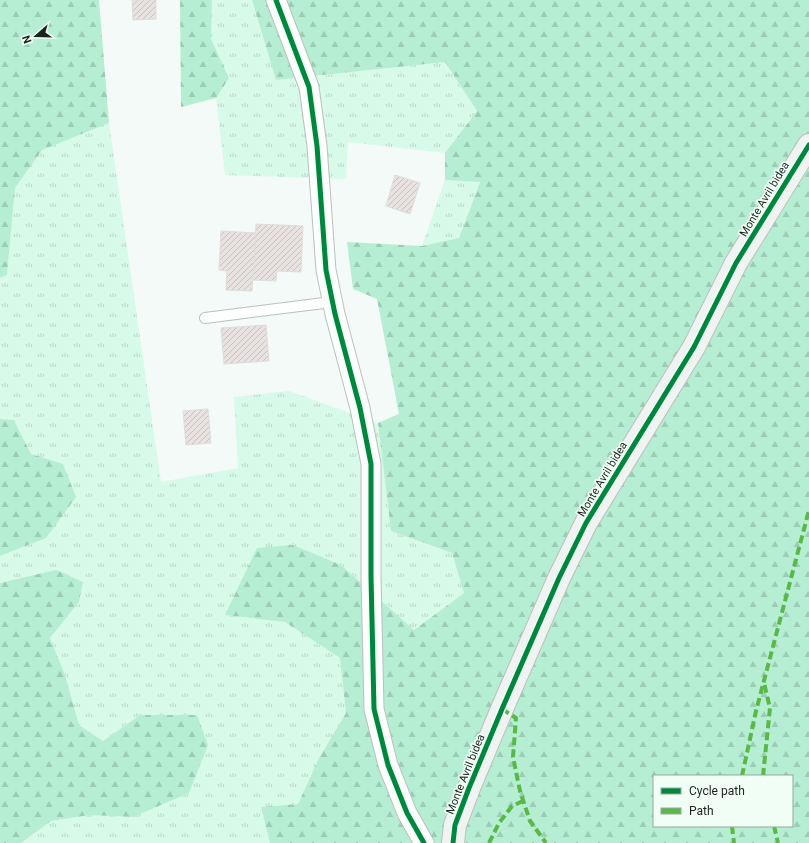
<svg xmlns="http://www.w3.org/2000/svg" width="809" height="843" viewBox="0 0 809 843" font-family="Roboto,sans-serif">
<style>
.grass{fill:url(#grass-tufts)}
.forest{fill:url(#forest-firs);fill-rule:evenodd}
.building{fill:url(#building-hatch);stroke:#deddda}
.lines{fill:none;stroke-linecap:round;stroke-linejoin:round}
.lane-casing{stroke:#bac0bd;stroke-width:12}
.street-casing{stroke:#bac0bd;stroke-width:21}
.secondary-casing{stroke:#bac0bd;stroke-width:24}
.lane{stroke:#fdfefe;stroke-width:10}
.street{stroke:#fdfefe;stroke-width:19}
.secondary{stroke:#eff3f1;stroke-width:22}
.quiet{stroke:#58b947;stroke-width:4;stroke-dasharray:8 4;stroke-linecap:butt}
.cycleway-casing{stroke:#f0fef6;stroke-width:8}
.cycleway{stroke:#00873e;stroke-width:5}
.labels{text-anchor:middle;stroke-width:3.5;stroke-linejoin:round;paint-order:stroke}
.street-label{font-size:11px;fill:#1c231f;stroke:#f0fef6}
</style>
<defs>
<pattern id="grass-tufts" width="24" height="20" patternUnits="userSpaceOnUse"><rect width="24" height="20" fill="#d8fae8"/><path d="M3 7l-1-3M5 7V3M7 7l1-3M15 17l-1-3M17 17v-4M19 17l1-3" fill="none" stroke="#b9d6c7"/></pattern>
<pattern id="forest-firs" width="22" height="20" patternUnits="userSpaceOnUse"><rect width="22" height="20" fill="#b5eed2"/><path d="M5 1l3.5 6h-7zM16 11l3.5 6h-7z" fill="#9bccb4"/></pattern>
<pattern id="building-hatch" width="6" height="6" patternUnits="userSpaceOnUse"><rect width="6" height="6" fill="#e8e3e0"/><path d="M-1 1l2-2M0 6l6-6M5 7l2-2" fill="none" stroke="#c6c2c0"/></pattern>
</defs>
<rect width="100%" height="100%" fill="#f4faf7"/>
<g class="grass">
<polygon points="212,0 252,0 276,80 445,62 477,111 445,153 348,142 346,179 225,175 216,98 229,78 211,39"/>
<polygon points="109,123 161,482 238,468 234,397 289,391 378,423 391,531 452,553 464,593 414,630 341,565 225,615 285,622 340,658 346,713 319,758 298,804 261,807 270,843 21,843 51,821 90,815 133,817 140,715 103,741 79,725 65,675 50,638 79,602 23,578 0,583 0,556 46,538 63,465 31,454 14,420 0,419 0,278 7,275 15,188 42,150"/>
<polygon points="445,180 480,181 459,238 422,246"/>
</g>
<g class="forest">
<polygon points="0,0 99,0 109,123 42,150 15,188 7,275 0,278"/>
<polygon points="180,0 212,0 211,39 229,78 216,98 181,107"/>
<path d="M252,0H809V843H270L261,807L298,804L319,758L346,713L340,658L285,622L225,615L257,548L293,545L341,565L414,630L464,593L452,553L391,531L378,423L399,414L377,299L353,289L347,242L422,246L459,238L480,182L445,180V153L477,111L445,62L276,80ZM654,776H792V826H654Z"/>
<polygon points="0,419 14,420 31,454 63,464 76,497 46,538 0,556"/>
<polygon points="56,570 83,582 79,602 50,638 65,675 79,725 103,741 140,715 197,715 208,745 189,793 133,817 90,815 51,821 21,843 0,843 0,583"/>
</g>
<g class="building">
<polygon points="132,0 156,0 156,19 133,20"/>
<polygon points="395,175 420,183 410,214 386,206"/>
<polygon points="256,224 303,226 301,272 277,271 276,281 253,280"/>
<polygon points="221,231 256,233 252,291 226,290 227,271 219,270"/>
<polygon points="266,325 269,361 224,364 221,328"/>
<polygon points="208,409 211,443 186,445 183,411"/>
</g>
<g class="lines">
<g class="lane-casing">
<polyline id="lane" points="205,318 332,302"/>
</g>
<g class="street-casing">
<polyline id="street" points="276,0 309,87 317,146 326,270 335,314 360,408 371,464 371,576 374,709 388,765 407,813 424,843"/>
</g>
<g class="secondary-casing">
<polyline id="secondary" points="453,843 455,825 469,788 502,709 559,578 586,523 694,347 736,263 809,145"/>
</g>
<use href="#lane" class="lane"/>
<use href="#street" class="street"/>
<use href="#secondary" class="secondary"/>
<g class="quiet">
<polyline points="502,709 516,718 513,757 520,791 530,821 546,843"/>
<polyline points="742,776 756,711 809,510"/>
<polyline points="763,776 770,708 764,683"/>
<polyline points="732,826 734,843"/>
<polyline points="774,826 778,843"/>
<polyline points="489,843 499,823 512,806 523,801"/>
</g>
<g class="cycleway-casing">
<g id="cycleway">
<polyline points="276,0 309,87 317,146 326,270 335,314 360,408 371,464 371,576 374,709 388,765 407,813 424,843"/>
<polyline points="453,843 455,825 469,788 502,709 559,578 586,523 694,347 736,263 809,145"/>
</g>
</g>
<use href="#cycleway" class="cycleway"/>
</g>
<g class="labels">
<g class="street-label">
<text transform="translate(764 199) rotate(-59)" y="4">Monte Avril bidea</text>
<text transform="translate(602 479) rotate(-59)" y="4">Monte Avril bidea</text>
<text transform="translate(465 774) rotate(-68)" y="4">Monte Avril bidea</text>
</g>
</g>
<rect x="653" y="775" width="140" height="52" fill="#f0fef6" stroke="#9ba6a0"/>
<rect x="661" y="788" width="20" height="6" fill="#00873e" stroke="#9ba6a0"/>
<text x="689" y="795" font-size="12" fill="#1c231f">Cycle path</text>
<rect x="661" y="808" width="20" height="6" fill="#58b947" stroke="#9ba6a0"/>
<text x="689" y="815" font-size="12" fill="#1c231f">Path</text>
<g transform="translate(36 36) rotate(250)" stroke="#f0fef6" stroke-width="3" paint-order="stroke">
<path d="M0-3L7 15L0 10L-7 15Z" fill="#1c231f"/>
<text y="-6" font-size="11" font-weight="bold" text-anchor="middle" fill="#1c231f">N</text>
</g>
</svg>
